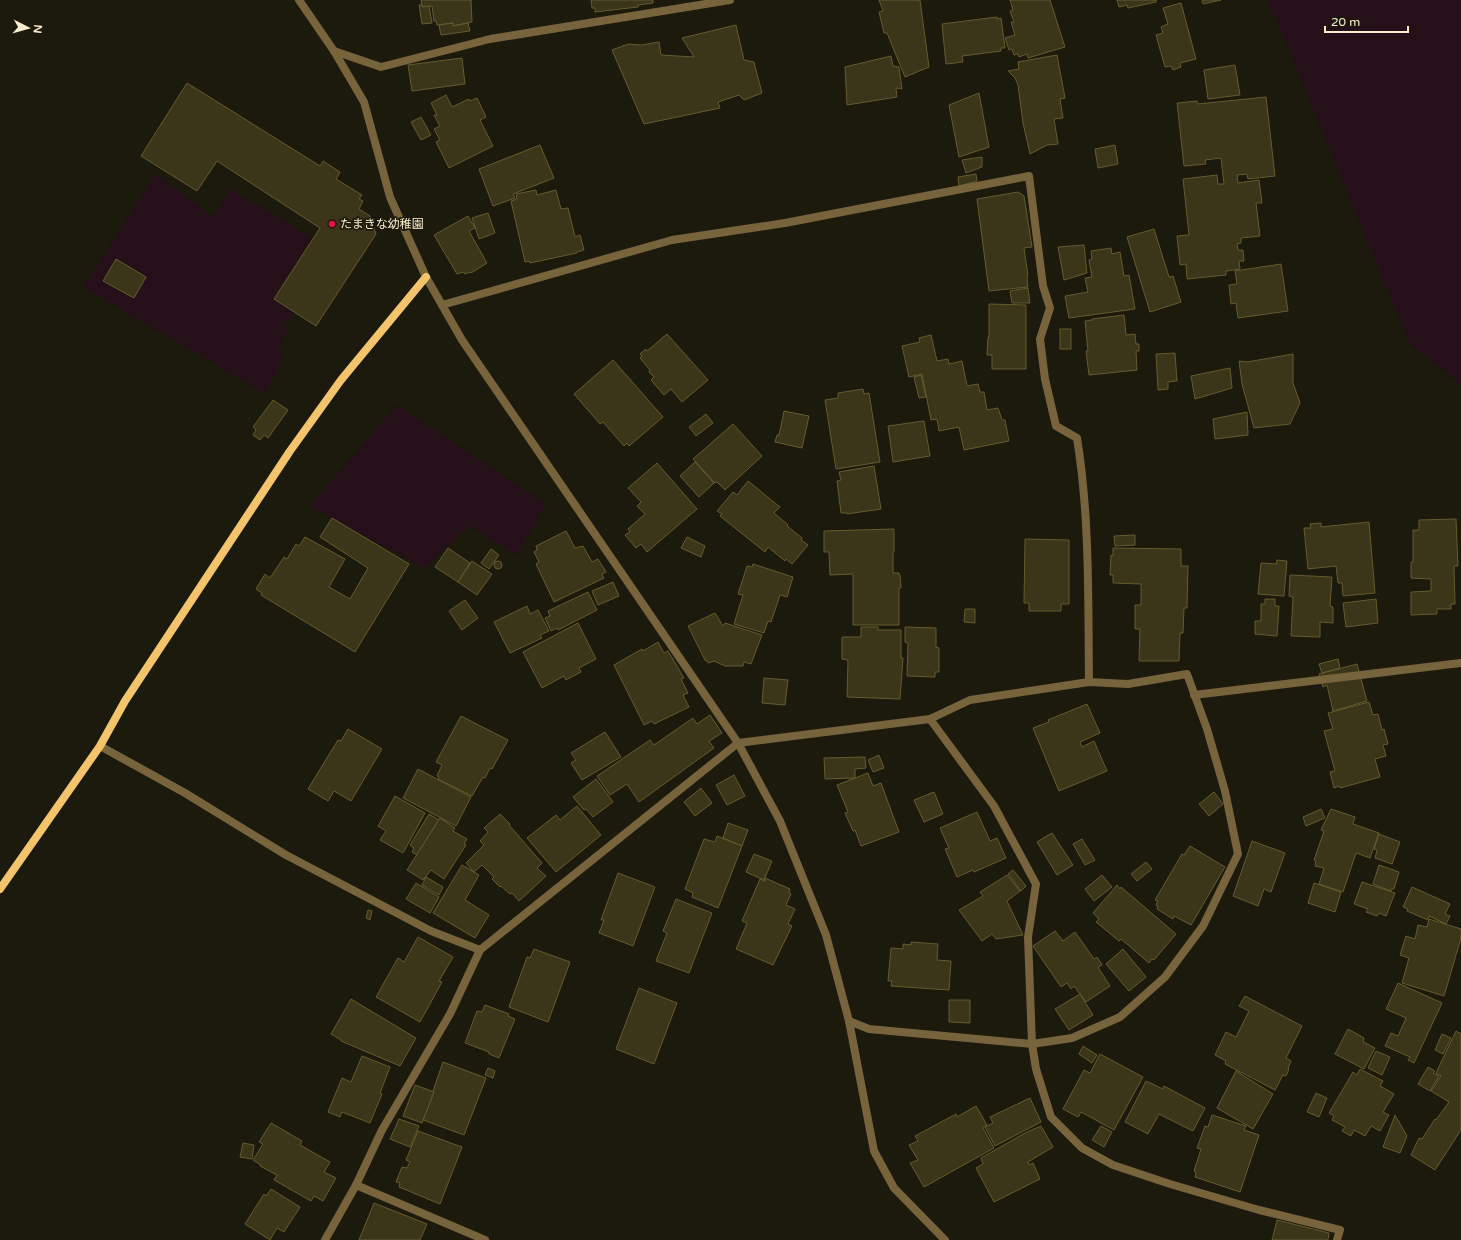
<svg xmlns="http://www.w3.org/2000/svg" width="1461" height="1240" viewBox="0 0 1461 1240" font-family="'Varela Round','Noto Sans JP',sans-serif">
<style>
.green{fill:#251019}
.building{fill:#3b351a;stroke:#655c2e}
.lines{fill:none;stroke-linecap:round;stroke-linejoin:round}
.street{stroke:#77633c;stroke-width:8}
.secondary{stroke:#f3c46b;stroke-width:8}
.poi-dot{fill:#df134a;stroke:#1c190d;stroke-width:1.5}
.labels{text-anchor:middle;stroke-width:3.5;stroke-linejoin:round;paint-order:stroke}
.poi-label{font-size:12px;fill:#fbefcc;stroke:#1c190d;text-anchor:start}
</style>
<rect width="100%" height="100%" fill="#1c190d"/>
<g class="green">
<polygon points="1268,0 1461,0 1461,384 1410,345"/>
<polygon points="156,174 213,216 230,189 330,248 284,328 289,332 285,337 279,347 283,357 265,393 83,287"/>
<polygon points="397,405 546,504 517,555 469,526 424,568 309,506"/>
</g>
<g class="building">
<polygon points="421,0 471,0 472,22 453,26 453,23 437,25 436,21 434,21 432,6 422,7"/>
<polygon points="591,0 653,0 653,3 638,5 638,7 595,12 595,8 592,8"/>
<polygon points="879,0 920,0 929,67 905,77 887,33 884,33 879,12 883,11"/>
<polygon points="1010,0 1050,0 1065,47 1028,58 1027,54 1019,57 1018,54 1014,55 1012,49 1009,50 1005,38 1015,35 1011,22 1014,22 1010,11 1013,10"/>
<polygon points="1117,0 1156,0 1156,2 1128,8 1127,5 1119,7"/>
<polygon points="1202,0 1221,0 1203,4"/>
<polygon points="1181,3 1196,59 1180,63 1181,67 1173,70 1171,66 1165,67 1156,35 1163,33 1161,27 1168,24 1163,8"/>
<polygon points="419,5 422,5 422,7 429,6 432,23 422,24"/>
<polygon points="997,17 997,19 1001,18 1005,48 1001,48 1001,51 962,56 963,62 946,64 942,24"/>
<polygon points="453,23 453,26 468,23 470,31 441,35 439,25"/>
<polygon points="736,25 744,60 754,62 762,93 744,100 739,95 718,102 720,108 644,124 612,50 628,44 641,45 659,42 661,55 694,57 682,38"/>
<polygon points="1057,55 1065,98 1060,99 1063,118 1054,119 1058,144 1047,145 1030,154 1023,123 1018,85 1015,78 1008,71 1019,69 1018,62"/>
<polygon points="891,56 893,66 899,67 902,89 896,88 897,97 847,105 845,67"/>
<polygon points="462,58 465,84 412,91 408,65"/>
<polygon points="1235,65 1240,95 1208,99 1204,70"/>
<polygon points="187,83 320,166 323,161 340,172 336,179 362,195 359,199 363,201 359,209 370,216 376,234 316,326 274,299 320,228 217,161 197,191 141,156"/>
<polygon points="979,93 989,147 959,157 949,105"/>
<polygon points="446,95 452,107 469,99 470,101 477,98 486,117 480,120 493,146 449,168 436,142 440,140 434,129 440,126 434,115 437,115 431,103"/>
<polygon points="1266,97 1275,176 1248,179 1247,174 1237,175 1238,183 1259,180 1262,203 1256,203 1260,236 1241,238 1241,243 1237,244 1238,250 1243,250 1244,261 1239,261 1240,269 1226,271 1226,275 1187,279 1186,264 1180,265 1177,236 1189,235 1183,179 1217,175 1218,184 1224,184 1221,158 1205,160 1206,164 1184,166 1177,103 1197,101 1198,104"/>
<polygon points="421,117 431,135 421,140 411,122"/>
<polygon points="540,145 554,178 513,194 515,198 493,206 479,169"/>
<polygon points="1115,145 1118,164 1098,168 1095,149"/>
<polygon points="982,157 982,167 966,173 962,160"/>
<polygon points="976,174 977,181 959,186 958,177"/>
<polygon points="536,190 537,195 556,190 561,209 568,208 575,237 580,235 584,250 577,252 577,253 530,263 529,261 525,262 511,201 517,199 516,194"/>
<polygon points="1018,192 1024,196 1032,247 1024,248 1028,276 1027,277 1028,287 989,291 977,199"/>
<polygon points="488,213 495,233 479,239 472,218"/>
<polygon points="468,216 475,228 469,231 487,263 471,273 470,272 465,274 464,272 457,274 434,235"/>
<polygon points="1154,229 1169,277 1173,276 1181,302 1150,312 1127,237"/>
<polygon points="1084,245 1087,273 1064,280 1058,247"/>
<polygon points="1111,248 1112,254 1120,252 1124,276 1129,275 1135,309 1069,318 1065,296 1088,292 1085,278 1092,277 1089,260 1092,259 1091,251"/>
<polygon points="116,259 146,277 134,298 103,281"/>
<polygon points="1281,264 1288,311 1238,318 1236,303 1231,304 1229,285 1237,284 1235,271"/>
<polygon points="1028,288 1030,303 1012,303 1010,291"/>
<polygon points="989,304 1026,305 1026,369 992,369 992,355 987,355 988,337 989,337"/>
<polygon points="1124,315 1126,335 1135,334 1136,344 1139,344 1139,351 1136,351 1137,370 1089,375 1086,351 1088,351 1085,321 1092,320 1092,319"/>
<rect x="1060" y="329" width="11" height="20"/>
<polygon points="667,334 708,380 682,402 671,389 664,395 651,380 654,377 649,372 650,370 640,358 642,356 640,354 646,349 647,351"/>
<polygon points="931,335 937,361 948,359 949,364 962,361 967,386 978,384 980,392 984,392 987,410 998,408 1002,420 1005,420 1009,441 964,450 959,427 939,431 937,419 931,420 922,374 909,377 902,346 920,342 919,338"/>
<polygon points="1175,353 1177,381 1168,382 1168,389 1158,390 1156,354"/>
<polygon points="1293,354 1293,383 1300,403 1290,424 1254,428 1242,384 1239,361 1247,362"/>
<polygon points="613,360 663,417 629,446 627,443 624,446 603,422 600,424 574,394"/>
<polygon points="1230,368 1232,388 1195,399 1191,376"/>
<polygon points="921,375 926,397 919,398 914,377"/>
<polygon points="863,389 864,394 869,393 880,462 836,469 825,400 838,398 838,393"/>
<polygon points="273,400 288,410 268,438 264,435 260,440 253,435 256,430 253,427"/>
<polygon points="784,411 809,416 802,448 775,442 777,435 779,435"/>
<polygon points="1247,412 1248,435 1215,439 1213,419"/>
<polygon points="706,414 713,423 696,436 689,427"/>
<polygon points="924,421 930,456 893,462 888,426"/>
<polygon points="733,424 762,456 725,490 717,482 715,483 693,459"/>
<polygon points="695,462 714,483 699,497 680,476"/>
<polygon points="657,463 697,509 647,552 641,544 636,548 625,535 630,532 628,529 645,514 637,506 641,502 628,488"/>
<polygon points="874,466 881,509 847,514 847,513 841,513 837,481 841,480 839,472"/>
<polygon points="748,481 780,507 774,513 788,525 787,526 802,538 801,540 808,545 792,564 786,559 785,561 768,547 765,552 720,516 722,514 717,511 733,492 737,495"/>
<polygon points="332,518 409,564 355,652 261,595 262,593 256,589 265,574 270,578 284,557 287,559 296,544 299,546 305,537 345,559 329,587 350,599 368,568 320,537"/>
<polygon points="1456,519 1458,566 1454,566 1455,604 1451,604 1451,609 1437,609 1437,614 1411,615 1411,592 1431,591 1431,579 1411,578 1411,562 1413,562 1413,530 1419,530 1419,520"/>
<polygon points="1369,522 1375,593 1343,596 1342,583 1338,583 1336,566 1308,569 1304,528 1311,528 1310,524 1321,523 1321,527"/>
<polygon points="894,529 894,552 893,552 893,573 899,573 899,575 900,575 901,588 899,588 899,625 853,625 853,574 830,575 829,552 824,552 824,531"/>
<polygon points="566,531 575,548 583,546 592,562 598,559 606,572 602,574 604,578 554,602 536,564 539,562 534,552 537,550 536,546"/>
<polygon points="1135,535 1135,545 1115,546 1114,536"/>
<polygon points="687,537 705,546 701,557 681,548"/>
<polygon points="1025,539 1069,540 1069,604 1061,604 1061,611 1029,611 1029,603 1024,603"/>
<polygon points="448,548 470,563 458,582 435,567"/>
<polygon points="1113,548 1181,549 1181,566 1188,566 1187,608 1184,608 1183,633 1180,633 1179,661 1139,661 1140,629 1135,629 1135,605 1141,605 1141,584 1113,583 1113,575 1110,575 1111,555 1113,556"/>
<polygon points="491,549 499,555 489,569 481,563"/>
<polygon points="1277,560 1287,561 1284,596 1258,594 1261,563 1276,564"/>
<circle cx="498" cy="565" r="4"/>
<polygon points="472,561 492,574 477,595 458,582"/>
<polygon points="753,564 793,577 787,597 780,595 771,622 768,621 764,633 734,624 743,595 738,594 747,566 752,567"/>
<polygon points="1290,575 1332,577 1330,606 1333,607 1333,623 1320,622 1320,637 1291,636 1293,597 1289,596"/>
<polygon points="613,582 619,596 598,605 592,591"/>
<polygon points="588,592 597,610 558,630 557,628 551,631 545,618 550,616 548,611"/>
<polygon points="1265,599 1275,599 1275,606 1279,606 1277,636 1255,634 1255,621 1261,621 1261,604 1265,604"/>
<polygon points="1376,599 1378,623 1346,627 1343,603"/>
<polygon points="465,600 478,618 462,630 449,611"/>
<polygon points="527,606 530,614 538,610 549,631 540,635 542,638 510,653 494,622"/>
<polygon points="965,609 975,609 975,623 964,622"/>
<polygon points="715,613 723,626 725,623 762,635 751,664 744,662 743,666 725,666 714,661 709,663 705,660 688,626"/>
<polygon points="578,623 596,659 579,668 581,672 566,680 564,676 542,688 523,652"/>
<polygon points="861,627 878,627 878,630 901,630 901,658 903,658 900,699 847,697 848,660 842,659 842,637 861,637"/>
<polygon points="905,627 936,628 936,647 939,648 939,672 935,672 935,677 907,676 908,643 905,642"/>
<polygon points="658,642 664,653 668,651 684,678 681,679 688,693 683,695 689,707 654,724 652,721 644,725 614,665 642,649 643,651"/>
<polygon points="1338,659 1340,668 1322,673 1319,664"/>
<polygon points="1357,664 1367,701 1333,711 1327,685 1323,687 1319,674"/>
<polygon points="764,678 788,680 785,705 762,703"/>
<polygon points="1369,702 1373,715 1378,714 1382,730 1384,729 1388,744 1383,745 1386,756 1375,759 1380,777 1340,788 1339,786 1334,788 1330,772 1335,771 1324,731 1333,729 1328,713"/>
<polygon points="1087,704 1100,733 1080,742 1082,747 1094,741 1107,771 1059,791 1033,728 1049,722 1048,720"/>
<polygon points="710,715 722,733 709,741 714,748 639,802 627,784 610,795 597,776 650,740 654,745 693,718 697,724"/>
<polygon points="461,716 508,740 492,769 490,768 485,778 483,777 472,796 438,779 439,777 437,776 442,765 436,762"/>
<polygon points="348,729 382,749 351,801 334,791 328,801 308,789 338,740 341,741"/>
<polygon points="605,732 621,757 582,780 571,763 576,760 571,753"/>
<polygon points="879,755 884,768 873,772 868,760"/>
<polygon points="865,757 866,768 855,769 855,778 825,779 824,758"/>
<polygon points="418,769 471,797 456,826 403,798"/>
<polygon points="868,773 873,786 881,783 899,832 861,846 855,830 853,831 845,813 848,812 837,785"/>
<polygon points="734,775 745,796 727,805 716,785"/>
<polygon points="596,779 613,802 593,817 586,809 584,810 573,797"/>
<polygon points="701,788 712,803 695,816 684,802"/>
<polygon points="934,792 943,814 924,822 914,800"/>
<polygon points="1214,792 1223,804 1209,816 1199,804"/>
<polygon points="395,796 425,813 403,853 380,840 386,831 378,826"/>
<polygon points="577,806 601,835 556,872 527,838 556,815 560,820"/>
<polygon points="1321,809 1325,818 1306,826 1303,817"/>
<polygon points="1331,809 1355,817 1353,824 1379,833 1370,858 1356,853 1343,892 1319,884 1324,868 1315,866 1316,861 1314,860 1324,831 1321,830"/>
<polygon points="977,812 990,841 997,838 1006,858 974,872 973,870 957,877 945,849 949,848 940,828"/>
<polygon points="429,814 439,820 417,855 412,852 414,848 410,845"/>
<polygon points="500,814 510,824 509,825 542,863 537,868 546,876 519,901 512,893 510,894 501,886 500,887 492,879 494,877 482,865 474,872 466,863 484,845 480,841 488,832 484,828"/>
<polygon points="440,818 455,828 453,831 467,839 464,844 466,845 444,879 431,870 423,880 407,870"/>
<polygon points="728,823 748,830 742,846 723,838"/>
<polygon points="1052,833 1073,865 1057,875 1037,842"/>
<polygon points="1379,834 1400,842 1392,864 1375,858 1377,850 1374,849"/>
<polygon points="717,836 742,846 718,908 692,897 693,893 685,889 704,839 715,842"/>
<polygon points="1082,839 1095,860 1085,865 1073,844"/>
<polygon points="1252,841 1285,853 1271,892 1264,889 1258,906 1233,896"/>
<polygon points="1190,846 1225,867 1191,925 1174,916 1173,919 1157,909 1158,907 1156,905 1158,901 1155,900 1182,854 1184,855"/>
<polygon points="754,854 772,861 764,880 746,872"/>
<polygon points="1146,862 1152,869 1137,881 1131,874"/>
<polygon points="462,865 479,875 465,900 489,915 475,938 433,913"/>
<polygon points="1379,865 1399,872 1394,889 1391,889 1391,891 1373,884"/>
<polygon points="1013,870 1026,886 1021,891 1008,874"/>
<polygon points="618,873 655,887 633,946 599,933 604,920 601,920"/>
<polygon points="1007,875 1020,891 1007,901 1023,935 996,939 992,934 982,941 959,910 983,896 980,892"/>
<polygon points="1102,875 1112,887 1094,901 1085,889"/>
<polygon points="426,877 443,887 439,895 422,885"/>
<polygon points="765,878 790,889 789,893 791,894 786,905 795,909 788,924 792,926 773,965 736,949 747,923 742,921 760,879 765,881"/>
<polygon points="1362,882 1395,893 1386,916 1379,913 1377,916 1366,912 1368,909 1354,904"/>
<polygon points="416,883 439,897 430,913 406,899"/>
<polygon points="1314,883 1341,892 1335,912 1308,903"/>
<polygon points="1117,885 1120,889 1121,887 1176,934 1154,960 1152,959 1149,963 1121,939 1119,941 1096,922 1099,919 1093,913"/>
<polygon points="1412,887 1450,904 1445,914 1450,916 1446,924 1429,916 1428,920 1407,911 1408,909 1403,907"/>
<polygon points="676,899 712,913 689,973 656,961 667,933 663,931"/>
<polygon points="368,910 372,911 370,920 366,918"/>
<polygon points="1429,919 1461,929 1461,938 1444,996 1402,983 1409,958 1400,955 1406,936 1415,939 1418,925 1427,927"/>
<polygon points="1055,931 1063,941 1075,932 1094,959 1097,957 1102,965 1098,967 1110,986 1086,1002 1074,986 1071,989 1067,983 1061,987 1033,946"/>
<polygon points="418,937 453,957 439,981 442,982 420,1022 376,997 398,958 404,962"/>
<polygon points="911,942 938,944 937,960 951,961 949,990 891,986 892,981 888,981 891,948 903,949 903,944 911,945"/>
<polygon points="534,949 570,962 548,1022 509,1007 527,957 530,958"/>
<polygon points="1123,949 1146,977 1129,991 1106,964"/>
<polygon points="1398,983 1442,1003 1414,1063 1408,1060 1410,1057 1385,1046 1391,1033 1398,1036 1406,1018 1386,1009"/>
<polygon points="639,988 677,1003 654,1064 616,1049"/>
<polygon points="1080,994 1093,1015 1069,1030 1055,1009"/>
<polygon points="1245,996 1302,1026 1286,1058 1291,1061 1288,1068 1289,1069 1286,1076 1283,1075 1275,1090 1225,1064 1226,1061 1215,1055 1226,1032 1236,1037 1249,1011 1239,1006"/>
<polygon points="351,999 416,1038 400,1066 341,1041 341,1040 331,1034"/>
<polygon points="949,1000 970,1000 970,1023 949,1022"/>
<polygon points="485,1005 509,1014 508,1016 515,1019 499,1058 489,1054 489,1052 465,1043 477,1011 482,1012"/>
<polygon points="1348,1029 1364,1038 1363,1042 1375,1048 1364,1069 1335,1054"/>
<polygon points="1456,1031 1461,1034 1461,1130 1435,1170 1411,1155 1419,1138 1422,1139 1435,1119 1436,1120 1449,1102 1431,1091 1441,1076 1436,1073"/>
<polygon points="1442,1034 1451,1038 1443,1054 1435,1050"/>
<polygon points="1083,1046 1097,1055 1092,1063 1079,1054"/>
<polygon points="1376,1051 1390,1057 1382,1075 1368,1068"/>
<polygon points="1100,1054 1143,1077 1114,1130 1081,1112 1078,1117 1063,1109 1084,1070 1090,1073"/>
<polygon points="362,1056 390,1067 380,1093 382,1094 370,1123 342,1112 340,1117 328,1112 342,1078 351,1082"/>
<polygon points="443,1062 486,1078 464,1135 423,1120"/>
<polygon points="1428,1067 1435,1071 1433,1073 1439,1076 1430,1091 1418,1084"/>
<polygon points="488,1068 495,1071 493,1078 485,1075"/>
<polygon points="1360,1069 1383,1081 1380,1086 1394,1094 1383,1112 1389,1115 1380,1131 1371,1126 1365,1136 1354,1130 1351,1136 1342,1131 1345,1127 1332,1120 1334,1116 1329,1113 1353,1072 1357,1075"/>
<polygon points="1236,1071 1273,1094 1253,1129 1217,1108"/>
<polygon points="1146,1081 1163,1089 1164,1086 1205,1108 1193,1131 1159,1114 1148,1134 1125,1122"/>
<polygon points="415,1085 434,1092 422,1123 403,1116"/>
<polygon points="1316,1093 1327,1098 1319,1117 1307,1112"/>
<polygon points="1030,1098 1041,1122 995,1146 985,1127 993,1123 990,1117"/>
<polygon points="976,1106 987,1125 983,1128 994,1148 924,1187 910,1163 918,1160 909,1145 918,1141 915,1136 956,1114 957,1117"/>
<polygon points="1212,1115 1246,1126 1244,1130 1259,1135 1240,1192 1195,1177 1196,1172 1194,1171 1201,1149 1197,1148 1205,1126 1208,1127"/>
<polygon points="1395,1115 1407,1136 1400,1153 1383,1147"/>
<polygon points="399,1119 419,1126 410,1147 390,1139"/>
<polygon points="271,1123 302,1141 300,1145 330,1162 324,1172 336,1178 323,1201 314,1196 311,1201 274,1180 277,1175 260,1166 261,1165 253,1160 263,1144 259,1142"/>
<polygon points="1041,1126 1053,1147 1028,1162 1029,1165 1033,1163 1040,1179 994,1202 976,1168 983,1164 981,1158 1025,1133"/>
<polygon points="1101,1126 1112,1132 1104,1147 1092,1140"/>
<polygon points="418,1131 462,1147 440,1204 399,1187 400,1183 396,1182 402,1167 407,1168 410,1162 406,1160"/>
<polygon points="243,1143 254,1145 252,1159 240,1157"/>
<polygon points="271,1189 300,1207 284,1232 277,1228 270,1240 245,1224 264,1194 266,1196"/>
<polygon points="374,1203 427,1224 420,1240 359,1240"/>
<polygon points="1277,1220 1329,1233 1328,1240 1272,1240"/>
</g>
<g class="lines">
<g class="street">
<polyline points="299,0 334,51 364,102 390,197 426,277 462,340 738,743 780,821 826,935 849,1021 874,1151 894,1188 945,1240"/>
<polyline points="334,51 381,67 490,39 730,0"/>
<path d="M442,305L672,240L785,223L1029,176L1043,286L1050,308L1040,339L1045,379L1056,426L1077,438C1090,518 1088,601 1089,682"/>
<polyline points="1194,695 1461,663"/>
<polyline points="930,719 994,806 1036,884 1028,937 1032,1044 1036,1069 1051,1117 1082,1148 1113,1165 1170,1184 1259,1210 1340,1230 1337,1240"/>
<polyline points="100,746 185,793 286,855 431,931 480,950"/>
<polyline points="356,1185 485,1240"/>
<polyline points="325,1240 356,1185 382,1130 450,1014 480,950 738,743 930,719 970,700 1089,682 1128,684 1187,674 1207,729 1225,791 1238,854 1203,926 1165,977 1120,1017 1072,1038 1032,1044 869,1029 849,1021"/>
</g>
<polyline class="secondary" points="0,889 100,746 125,701 290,451 341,380 426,277"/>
</g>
<circle class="poi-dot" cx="332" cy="224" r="4"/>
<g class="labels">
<g class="poi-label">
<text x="340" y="228">たまきな幼稚園</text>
</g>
</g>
<g transform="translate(28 28) rotate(96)" stroke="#1c190d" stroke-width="3" paint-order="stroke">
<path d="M0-3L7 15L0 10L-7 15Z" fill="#fbefcc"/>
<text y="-6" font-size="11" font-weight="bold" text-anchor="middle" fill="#fbefcc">N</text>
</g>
<path d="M1325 26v6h83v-6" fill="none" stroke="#fbefcc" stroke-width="2"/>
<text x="1331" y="26" font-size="12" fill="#fbefcc" stroke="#1c190d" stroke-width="3" paint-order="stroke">20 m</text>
</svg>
